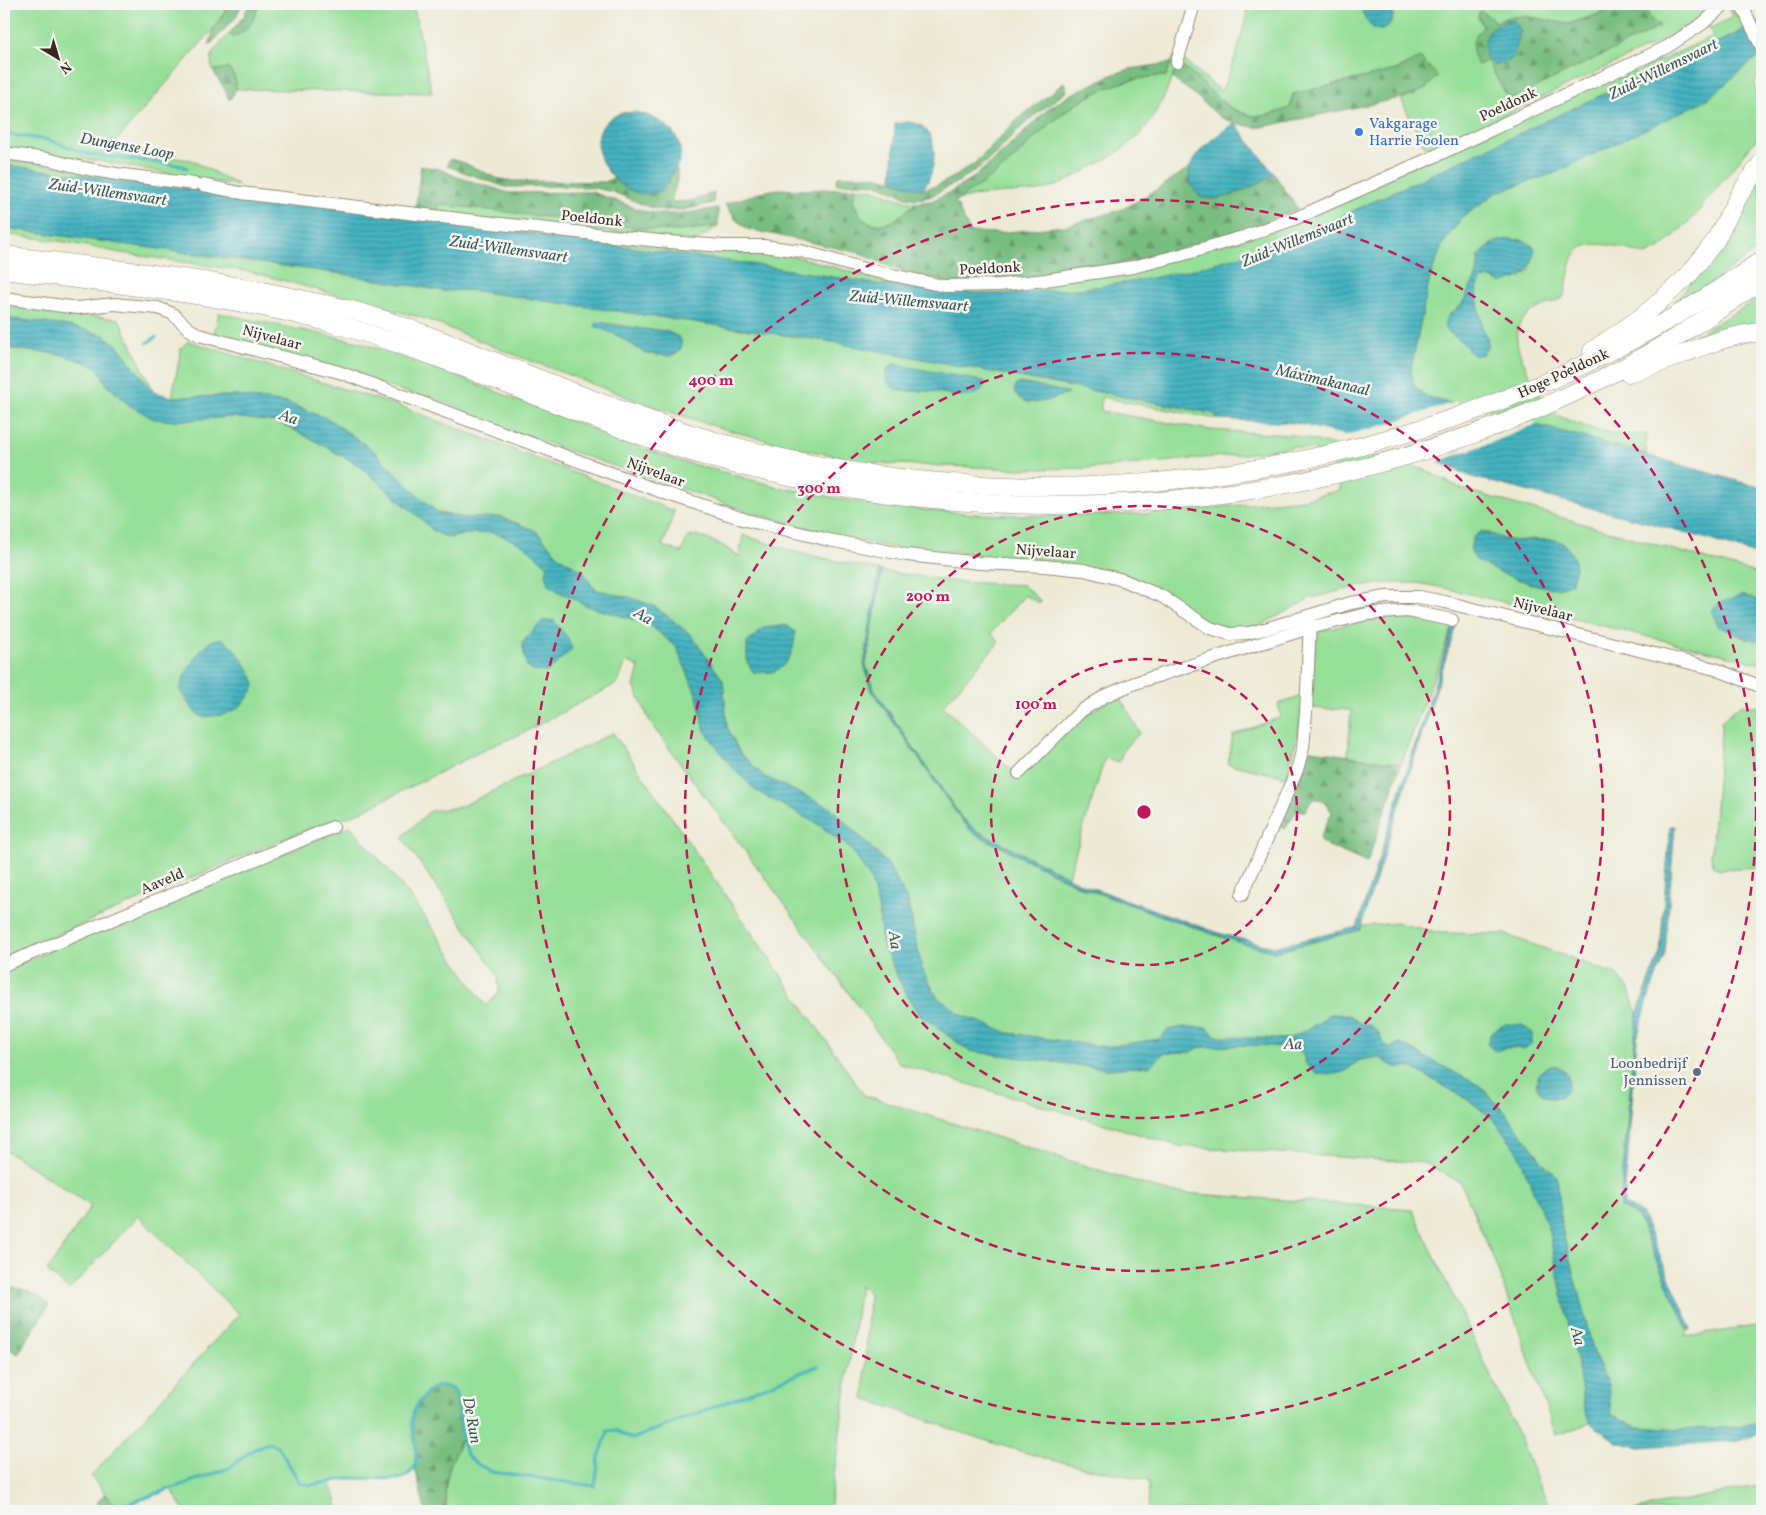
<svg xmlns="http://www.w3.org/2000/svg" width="1766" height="1515" viewBox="0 0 1766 1515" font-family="Vollkorn,serif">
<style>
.green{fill:#96df99;stroke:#68845c;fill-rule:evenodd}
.forest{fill:url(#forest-firs);stroke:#5a7450}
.water{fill:url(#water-rules);stroke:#406e6e}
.pier{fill:#edead4}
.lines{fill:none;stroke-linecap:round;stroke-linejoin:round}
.stream{stroke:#44b2bf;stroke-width:3}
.minor-casing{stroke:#948a79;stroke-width:14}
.highway-casing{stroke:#948a79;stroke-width:19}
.minor{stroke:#fff;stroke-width:12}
.highway{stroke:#fff;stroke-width:18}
.ring{fill:none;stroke:#c2185b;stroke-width:2.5;stroke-dasharray:9 6}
.shop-dot{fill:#3f7fe0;stroke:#f6f6f2;stroke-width:2}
.service-dot{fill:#5c6f8a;stroke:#f6f6f2;stroke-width:2}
.labels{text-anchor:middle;stroke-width:5;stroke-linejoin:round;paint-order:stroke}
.street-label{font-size:15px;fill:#3b2a1e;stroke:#f6f6f2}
.shop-label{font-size:15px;fill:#366cbe;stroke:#f6f6f2;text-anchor:start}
.service-label{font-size:15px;fill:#4e5e75;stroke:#f6f6f2;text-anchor:end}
.water-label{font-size:16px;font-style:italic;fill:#3e5a56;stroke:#f6f6f2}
.centre{fill:#c2185b;stroke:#f6f6f2;stroke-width:2.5}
.ring-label{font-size:15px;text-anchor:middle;font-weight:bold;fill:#c2185b;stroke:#f6f6f2;stroke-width:5;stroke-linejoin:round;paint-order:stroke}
</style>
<defs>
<pattern id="forest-firs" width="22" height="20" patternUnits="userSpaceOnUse" patternTransform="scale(1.25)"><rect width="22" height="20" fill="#78be81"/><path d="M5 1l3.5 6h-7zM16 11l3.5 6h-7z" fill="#649b69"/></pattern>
<pattern id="water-rules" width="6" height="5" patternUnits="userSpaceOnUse" patternTransform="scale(1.25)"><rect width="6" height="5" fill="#44b2bf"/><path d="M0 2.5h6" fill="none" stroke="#3a919b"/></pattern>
</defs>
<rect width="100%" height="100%" fill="#f6f6f2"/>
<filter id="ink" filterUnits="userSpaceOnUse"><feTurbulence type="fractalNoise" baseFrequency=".02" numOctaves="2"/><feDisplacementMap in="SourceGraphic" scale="10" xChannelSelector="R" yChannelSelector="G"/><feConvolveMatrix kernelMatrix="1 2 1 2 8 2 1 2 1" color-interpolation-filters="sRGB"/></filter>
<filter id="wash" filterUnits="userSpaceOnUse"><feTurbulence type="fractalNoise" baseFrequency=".0096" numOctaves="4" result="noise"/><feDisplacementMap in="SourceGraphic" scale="20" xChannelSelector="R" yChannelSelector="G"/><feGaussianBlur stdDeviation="1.12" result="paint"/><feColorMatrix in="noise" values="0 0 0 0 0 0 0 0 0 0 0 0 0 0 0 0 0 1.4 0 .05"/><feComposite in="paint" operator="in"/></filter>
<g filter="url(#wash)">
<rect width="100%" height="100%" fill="#edead4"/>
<g class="green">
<polygon points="4,4 230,4 214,28 109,149 191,160 240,186 99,161 4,150"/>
<path d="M259,4H413L432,93L236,89C237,81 234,74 228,68L213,71C207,54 218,45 229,34L234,37C250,28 254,21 259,4Z"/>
<path d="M1248,4H1362C1361,15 1370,30 1382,30L1393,14L1391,4H1628L1568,24L1524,16L1506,18L1496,22L1481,11L1486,60L1660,27C1651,20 1646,15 1645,4H1717L1699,19L1664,40L1430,150L1422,143L1401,99C1417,94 1426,88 1438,76L1411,64L1396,70L1293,94L1290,108C1280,111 1269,116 1259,116C1231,117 1199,82 1178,65L1163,99L1149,123L1139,135L1120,151L1105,160L1061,184L1039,191L979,195L955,201C975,188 996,175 1014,158C1025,149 1034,138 1045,129C1079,98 1119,76 1166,76L1174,56L1181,58L1221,91C1235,63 1243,34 1248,4Z"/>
<polygon points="1729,5 1732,5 1748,28 1329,222 1248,254 1186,271 1137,281 1089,288 1046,291 1000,294 944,292 877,284 771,267 402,216 4,165 4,159 667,248 799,257 878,280 945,288 999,288 1244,240 1632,69 1634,73 1713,36 1708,26 1711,28 1733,17"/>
<path d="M1760,57L1761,63L1755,84L1756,99L1762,114V132L1692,219L1662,247L1646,255C1628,250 1586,233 1574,256C1568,269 1568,284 1563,298C1550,304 1529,309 1521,322C1512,336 1519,352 1525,365C1532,381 1539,400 1552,411C1564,422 1611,435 1628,435C1634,436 1641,434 1647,434L1646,454L1430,398C1415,390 1412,385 1411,368L1430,277L1442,245L1463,217L1497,192L1555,173ZM1508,239L1531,270L1521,277L1502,283L1491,278L1481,280L1476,291L1482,327L1488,341L1469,352L1466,345L1445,329V321L1450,314L1461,306L1477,275L1479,255L1495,242Z"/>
<polygon points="1762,174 1762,246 1679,306 1675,301 1711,259"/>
<path d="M856,188L874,190L905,201L916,203C908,209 900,219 891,222C875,229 853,219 853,200C853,196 855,192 856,188Z"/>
<polygon points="439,204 681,231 718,226 696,241 437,214"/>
<path d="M4,228L343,274L444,291L469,290L827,341L1211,413L1216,415L1217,419L1101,397V411L1210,430L1293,435L1423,469L1462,489L1762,575V601L1742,595L1743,637L1762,642V664L1445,588L1417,583H1385L1347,589L1309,599L1259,626L1229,629L1212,624L1125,574L978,558C970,550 942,549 931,554L857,541L756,514L473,418L463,409L429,396L422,397L214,334L219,313L359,342L446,372L636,446L677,460L782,488L879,506L976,514L1054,516L1146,514L1304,499L1341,490L1332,463L1314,450L1293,447L1245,454L1097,468L1021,469L870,463L793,447L724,429L654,407L510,353L426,319L252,272L121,253L66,242L4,234ZM595,326L666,331L646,354L619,336ZM887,369L955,396L932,391H903L888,383L886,378ZM1482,532L1491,534L1499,538L1515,541L1535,539L1571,553L1576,568L1571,583L1531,584L1483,564L1475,559L1470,549L1473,538Z"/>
<polygon points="1762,295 1762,329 1662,355 1751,303"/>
<polygon points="4,306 119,319 154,392 69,326 4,318"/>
<path d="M188,341L402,407L674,511L666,537L662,546L682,552L687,538L696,535L722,545L739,557L743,535L795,552L879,570L864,665L872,691L960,818L973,833L1081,887L1221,937L1274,952L1360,930L1362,926L1396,923L1441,933L1504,934L1615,974L1628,987L1637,1014L1620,1207L1637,1216L1688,1331L1685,1337L1762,1325V1421L1738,1427L1679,1430L1637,1427L1611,1414L1608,1385L1593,1350L1562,1229L1557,1176L1546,1166L1505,1112L1480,1086L1399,1043L1391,1048L1383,1043L1379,1034L1372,1026L1359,1023L1351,1016L1329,1014L1320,1022L1289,1039L1225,1037L1168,1030L1159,1039L1106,1047L1088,1045L1008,1033L962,1015L937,997L922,969L907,899L831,808L765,777L740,753L727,727L723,680L632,598L597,590L592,586L584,572L561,558L536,531L501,517L467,518L438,513L330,420L288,403L236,396L172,397L181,349ZM1506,1024L1522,1025L1517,1047L1503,1048L1491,1032ZM1556,1065C1587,1082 1551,1117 1536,1085C1539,1072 1543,1067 1556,1065Z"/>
<path d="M4,348L58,354L91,364L98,368L108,385L173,421L232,417L278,422L314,440L360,466L404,505L449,538L466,534L493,532L524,545L548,566L562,594L567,595L587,606L649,624L677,648L697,696L705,730L819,825L851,849L870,878L878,905L882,942L900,982L917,1013L969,1051L1108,1069L1150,1066L1164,1053L1191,1052L1200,1047C1224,1047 1285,1040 1303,1054L1344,1072L1360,1060L1379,1057C1389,1064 1396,1071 1409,1066L1470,1101L1495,1121L1517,1150L1548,1228L1578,1368L1584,1407L1590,1423L1556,1435L1494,1260L1461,1183L1426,1163L1179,1146L900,1064L775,891L651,724L634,686L639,667L626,661L618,683L519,735L492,746L362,811L340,820L337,818L271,844L4,957Z"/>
<path d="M882,571L958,582L1023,585L1041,601L1039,603L1025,595L991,633L999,642L943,706L1019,777C1051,748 1080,714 1119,695L1140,733C1130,742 1121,748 1120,762L1105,758L1068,877L975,830L961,817L874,690L866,665Z"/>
<path d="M1383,618C1406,619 1430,619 1453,626L1401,764L1348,756L1351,710L1310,708L1315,640L1319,632L1359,621Z"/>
<path d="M1302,696C1301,725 1295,750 1286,777L1228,764L1233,735L1281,717L1278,704Z"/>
<polygon points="1742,704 1762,708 1762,867 1719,869 1713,866 1711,856 1722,720"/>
<path d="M613,733L864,1095L1168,1192L1412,1209L1519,1436L1537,1481L1552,1511H1148L1149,1480C1108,1472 1067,1465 1027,1453C972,1438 919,1416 864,1399L869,1293L860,1286L829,1511H446L445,1489L450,1465L462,1438L461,1427L443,1386C434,1387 429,1390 423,1397C418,1403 414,1410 413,1418C408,1440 432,1470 398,1479L351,1478L331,1482L339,1511H184L171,1488L125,1505L119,1511L91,1476L239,1314L138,1216L69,1290L47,1271L91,1206L4,1149V970L350,826L393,875L413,900L486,1006L499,993L498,975L402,837L430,811L460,807Z"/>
<polygon points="1762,1485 1762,1511 1630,1511"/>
</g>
<g class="forest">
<polygon points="230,4 242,4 236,17 209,46 214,28"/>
<path d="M249,4H259C255,18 249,31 234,37L229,34L244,16Z"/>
<path d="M1628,4H1645C1646,15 1651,21 1660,27L1509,100L1487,61L1478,65C1470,49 1470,40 1483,27L1478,17L1479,12L1481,11L1496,22L1506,18L1524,16L1568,24L1610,11Z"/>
<path d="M1420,58L1438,76L1426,88L1414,95L1262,127H1253L1235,123L1220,117L1194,94L1172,78L1178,65C1206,78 1223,117 1259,116C1269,116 1280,111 1290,108L1293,94L1396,70Z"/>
<path d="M1171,63L1166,76C1119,76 1079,98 1045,128C1034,138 1025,149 1015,158C996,175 976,188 955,201L970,232L998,233L1065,226L1123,209L1161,187L1193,165L1190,173L1214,199C1235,193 1255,187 1274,174L1298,209L1263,223L1167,253L1114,264L1012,279L949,283L895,269L860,253L748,229L736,220L725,204L765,191L779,189L800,190L856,188L853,201L861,217L869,223L880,225L892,222L916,203L931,201L951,192L973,178L1000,155L1048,109L1070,95L1111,75L1130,69Z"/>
<path d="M228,68C238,78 239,89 229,100L225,90L213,71Z"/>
<polygon points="1064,83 1067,91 1031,118 992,157 977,169 961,180 929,197 916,199 906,197 880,185 865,183 836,184 838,176 875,176 923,189 936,186 956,176 975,163 1018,119"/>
<path d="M450,159L464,163L496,178L511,181L605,182L613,178C619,185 625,187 633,190C658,200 665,187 676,167C681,180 672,189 672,202L690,201L714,193L713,203L683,210H664L649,207L613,192L595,188L561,186L505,187L447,166Z"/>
<polygon points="421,166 439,169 457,177 509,193 592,192 643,211 660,214 682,214 718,208 718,226 681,231 656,230 439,204 437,214 415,211"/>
<path d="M1305,749L1401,764L1367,863L1322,843L1320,838L1332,812C1321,798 1314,792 1305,811H1296L1285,829L1276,822Z"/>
<path d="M11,1288C23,1287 42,1296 49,1305L18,1354L4,1346V1299Z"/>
<polygon points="443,1386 450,1387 456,1392 459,1401 462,1438 450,1465 445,1489 446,1511 426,1511 424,1506 415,1468 415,1443 412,1419 417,1404 425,1395 435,1387"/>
<polygon points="105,1493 119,1511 92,1511 94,1507"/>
</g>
<g class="water">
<path d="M1362,4H1391L1393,14L1392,23L1382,30C1369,30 1361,16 1362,4Z"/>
<path d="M1513,20C1525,30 1516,46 1513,58L1504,64L1494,65L1485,57C1485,52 1484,45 1485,40C1489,29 1502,22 1513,20Z"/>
<path d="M1762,21V56L1753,60L1708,99L1555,173L1497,192L1463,217L1442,245L1430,277L1411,368C1412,385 1415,390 1430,398L1576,435L1762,488V556L1684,532L1472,477L1432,459L1360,438L1295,423L1217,419L1216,415L1211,413L827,341L469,290L444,291L343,274L4,228V165L402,216L771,267L877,284L944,292L1000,294L1046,291L1089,288L1137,281L1186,271L1248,254L1329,222L1696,51L1738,34L1739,31Z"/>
<path d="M634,112C655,115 685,132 680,158C679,164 674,170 671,175C668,181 664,190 657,192C619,207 568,134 619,114C623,112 629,113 634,112Z"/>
<path d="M908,122C913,123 918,123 923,127C940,140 935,174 923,189L915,188L892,180L895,124Z"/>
<path d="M1235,123L1274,174C1259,184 1230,198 1213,199C1204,199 1198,196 1193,188C1176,162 1217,135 1235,123Z"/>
<path d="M1508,239L1524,240L1535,248C1529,275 1529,275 1502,283L1491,278L1481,280L1476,291L1482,327L1488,341L1487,348L1483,354L1475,356L1469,352L1466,345L1445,329V321L1450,314L1461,306L1477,275L1479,255L1495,242Z"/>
<path d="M4,318L69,326L104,335L117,345L154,392L172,397L236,396L288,403L330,420L373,450L418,495L438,513L467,518L501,517L536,531L561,558L584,572L592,586L597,590L632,598L656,607L691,635L723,680L727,727L740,753L765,777L831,808L887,863L907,899L922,969L937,997L962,1015L1008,1033L1106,1047L1159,1039L1168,1030L1182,1027H1207L1215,1036L1225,1037L1289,1039L1319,1023L1329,1014H1341L1351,1016L1359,1023L1372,1026L1379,1034L1383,1043L1390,1048L1399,1043L1480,1086L1505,1112L1546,1166L1557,1176L1562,1229L1593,1350L1608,1385L1611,1414L1637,1427L1679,1430L1738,1427L1762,1421V1433L1739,1441L1639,1447L1617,1442L1590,1423L1584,1407L1578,1368L1548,1228L1517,1150L1495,1121L1470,1101L1410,1066C1396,1070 1390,1065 1379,1057C1376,1057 1361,1060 1359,1060C1354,1063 1349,1070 1343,1072C1325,1078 1306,1075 1303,1054C1286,1040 1224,1047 1200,1047L1191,1052L1164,1053L1150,1066L1108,1069L969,1051L918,1013L900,982L882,942L878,905L870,878L851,849L819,825L756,791L730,765L705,731L697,696L677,648L649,624L587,606L567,595L562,594L549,585L546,573L548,566L524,545L493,532L466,534L449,538L433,531L419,517L360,466L314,440L278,422L232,417L173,421L154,419L130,406L107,385L98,368L91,364L58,354L4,348Z"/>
<polygon points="598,322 643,329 666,331 679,337 681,340 681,348 677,354 669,356 646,354 619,336 595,326"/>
<path d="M894,364L983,381L985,382C979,407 945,391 929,391C918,390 904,393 894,388C884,383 883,368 894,364Z"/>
<path d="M1020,383L1067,392L1068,394C1054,398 1029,410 1017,396C1014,392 1014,389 1016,385Z"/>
<path d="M1482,531C1494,534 1502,540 1515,541C1526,541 1551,537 1561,542C1569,546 1576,560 1576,568C1575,573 1573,579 1571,583C1567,585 1561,588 1556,588C1541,589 1486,570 1476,559C1469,553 1471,546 1473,538Z"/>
<polygon points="879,570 882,571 866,665 874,690 961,817 975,830 1082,884 1222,934 1274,947 1357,927 1453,626 1456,626 1360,930 1274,952 1221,937 1081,887 973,833 960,818 872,691 864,665"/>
<polygon points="1742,595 1762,601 1762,642 1743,637 1718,626 1711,610 1718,603"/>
<polygon points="553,620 568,638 572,649 547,672 533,671 527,667 522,643 542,621"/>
<path d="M787,625L795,632C795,647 790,664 775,671C770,673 760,672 754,673L747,662V643L763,628Z"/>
<path d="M222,639C235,646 251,670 255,684C248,704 232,716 211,716C209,716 206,717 203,717C193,714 186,699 180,691C182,676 200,645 214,640C216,639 219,639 222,639Z"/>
<polygon points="1670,826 1675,826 1665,954 1650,993 1637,1039 1624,1204 1641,1213 1692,1329 1688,1331 1637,1216 1620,1207 1637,1014 1660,952"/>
<path d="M1506,1024L1522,1025L1533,1033L1531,1044L1523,1050C1514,1046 1505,1048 1495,1051L1487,1044L1491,1032Z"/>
<circle cx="1553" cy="1082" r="16"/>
</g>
<polygon class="pier" points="1455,402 1539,423 1498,440 1434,463 1342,436 1388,424"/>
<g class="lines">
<g class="stream">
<polyline points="4,134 49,140 88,154 179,165 187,168"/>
<polyline points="147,343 156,337"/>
<path d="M119,1511L125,1505L229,1468C244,1457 251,1448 269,1443L279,1448L300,1483L311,1485L351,1478L398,1479C429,1470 412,1442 412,1420C412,1411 419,1401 426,1394C431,1388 438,1385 446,1386C461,1389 459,1406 460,1418C461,1429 461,1446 467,1455C472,1463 485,1468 492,1472L595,1486L599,1457L608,1431L615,1430L632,1439L818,1366"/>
</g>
</g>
</g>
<g filter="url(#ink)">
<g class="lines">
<g class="minor-casing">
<g id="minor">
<polyline points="1741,4 1762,48"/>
<polyline points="1177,62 1194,4"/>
<polyline points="4,153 47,159 83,168 116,174 194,184"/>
<polyline points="203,185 241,193 501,224 669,242 723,246 763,246 801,251 864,269 944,286 999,285 1045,280 1133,267 1181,255 1243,237 1294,219 1431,158 1667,47 1702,24 1725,4"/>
<polyline points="4,298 78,308 114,304 158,308 173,314 189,329 199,335 339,372 662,492 746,520 829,540 907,555 980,563 1044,566 1084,570 1123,580 1161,596 1210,628 1230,634 1248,633 1265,629 1351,603 1386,597 1419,597 1445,602 1715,669 1762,687"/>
<polyline points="1019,773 1081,711 1105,696 1135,683 1309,628 1367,614 1408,611 1452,620"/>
<polyline points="1242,895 1297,770 1303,748 1306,713 1310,621"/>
<polyline points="4,965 333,827"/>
</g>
</g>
<g class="highway-casing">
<g id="highway">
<path d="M4,255C101,268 200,277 296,298C317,303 338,306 359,312C400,324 441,340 481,356C558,386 635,418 715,441C1071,542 1461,473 1762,260"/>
<path d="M4,270C120,285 237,295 349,328C474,365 590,424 715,459C987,534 1287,518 1547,405C1623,372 1695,328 1762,280"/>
<polyline points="1592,351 1642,317 1688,276 1715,241 1741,192 1762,162"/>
<path d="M1628,373C1673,362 1715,335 1762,332"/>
</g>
</g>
<use href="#minor" class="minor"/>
<use href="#highway" class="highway"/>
</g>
</g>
<g class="ring">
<circle cx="1144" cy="812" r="153"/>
<circle cx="1144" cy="812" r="306"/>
<circle cx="1144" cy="812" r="459"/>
<circle cx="1144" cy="812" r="612"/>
</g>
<circle class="shop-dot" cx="1359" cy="132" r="5"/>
<circle class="service-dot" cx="1697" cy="1072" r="5"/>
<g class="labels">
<g class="street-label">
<text transform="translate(1508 104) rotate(-25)" y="5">Poeldonk</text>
<text transform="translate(592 218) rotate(6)" y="5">Poeldonk</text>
<text transform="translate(990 268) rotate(-3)" y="5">Poeldonk</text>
<text transform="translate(272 337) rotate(15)" y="5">Nijvelaar</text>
<text transform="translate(1563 373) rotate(-25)" y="5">Hoge Poeldonk</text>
<text transform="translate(656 472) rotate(20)" y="5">Nijvelaar</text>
<text transform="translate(1046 551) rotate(4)" y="5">Nijvelaar</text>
<text transform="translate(1543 609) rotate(14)" y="5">Nijvelaar</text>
<text transform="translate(162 881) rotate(-23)" y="5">Aaveld</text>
</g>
<g class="shop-label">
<text x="1369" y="128">Vakgarage<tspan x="1369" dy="17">Harrie Foolen</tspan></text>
</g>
<g class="service-label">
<text x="1687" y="1068">Loonbedrijf<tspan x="1687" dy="17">Jennissen</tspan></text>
</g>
<g class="water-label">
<text transform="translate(1663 68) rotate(-26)" y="6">Zuid-Willemsvaart</text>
<text transform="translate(127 145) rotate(10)" y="6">Dungense Loop</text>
<text transform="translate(108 191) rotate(8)" y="6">Zuid-Willemsvaart</text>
<text transform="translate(1297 239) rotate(-22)" y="6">Zuid-Willemsvaart</text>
<text transform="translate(509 248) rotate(8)" y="6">Zuid-Willemsvaart</text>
<text transform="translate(909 300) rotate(5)" y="6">Zuid-Willemsvaart</text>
<text transform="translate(1323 379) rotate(13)" y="6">Máximakanaal</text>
<text transform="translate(289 416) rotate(19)" y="6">Aa</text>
<text transform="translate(644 615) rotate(31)" y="6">Aa</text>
<text transform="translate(896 940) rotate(82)" y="6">Aa</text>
<text transform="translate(1293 1043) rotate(1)" y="6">Aa</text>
<text transform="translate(1579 1336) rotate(77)" y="6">Aa</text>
<text transform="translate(473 1420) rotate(80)" y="6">De Run</text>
</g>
</g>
<circle cx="1144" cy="812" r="8" class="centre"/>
<g class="ring-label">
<text x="711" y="385">400 m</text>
<text x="819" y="493">300 m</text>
<text x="928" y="601">200 m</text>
<text x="1036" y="709">100 m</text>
</g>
<rect width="1766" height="1515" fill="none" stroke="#f6f6f2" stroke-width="20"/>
<g transform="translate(58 58) rotate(142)" stroke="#f6f6f2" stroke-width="4" paint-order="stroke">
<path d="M0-4L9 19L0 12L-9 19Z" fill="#3b2a1e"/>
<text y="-8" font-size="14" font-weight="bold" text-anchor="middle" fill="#3b2a1e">N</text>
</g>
</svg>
